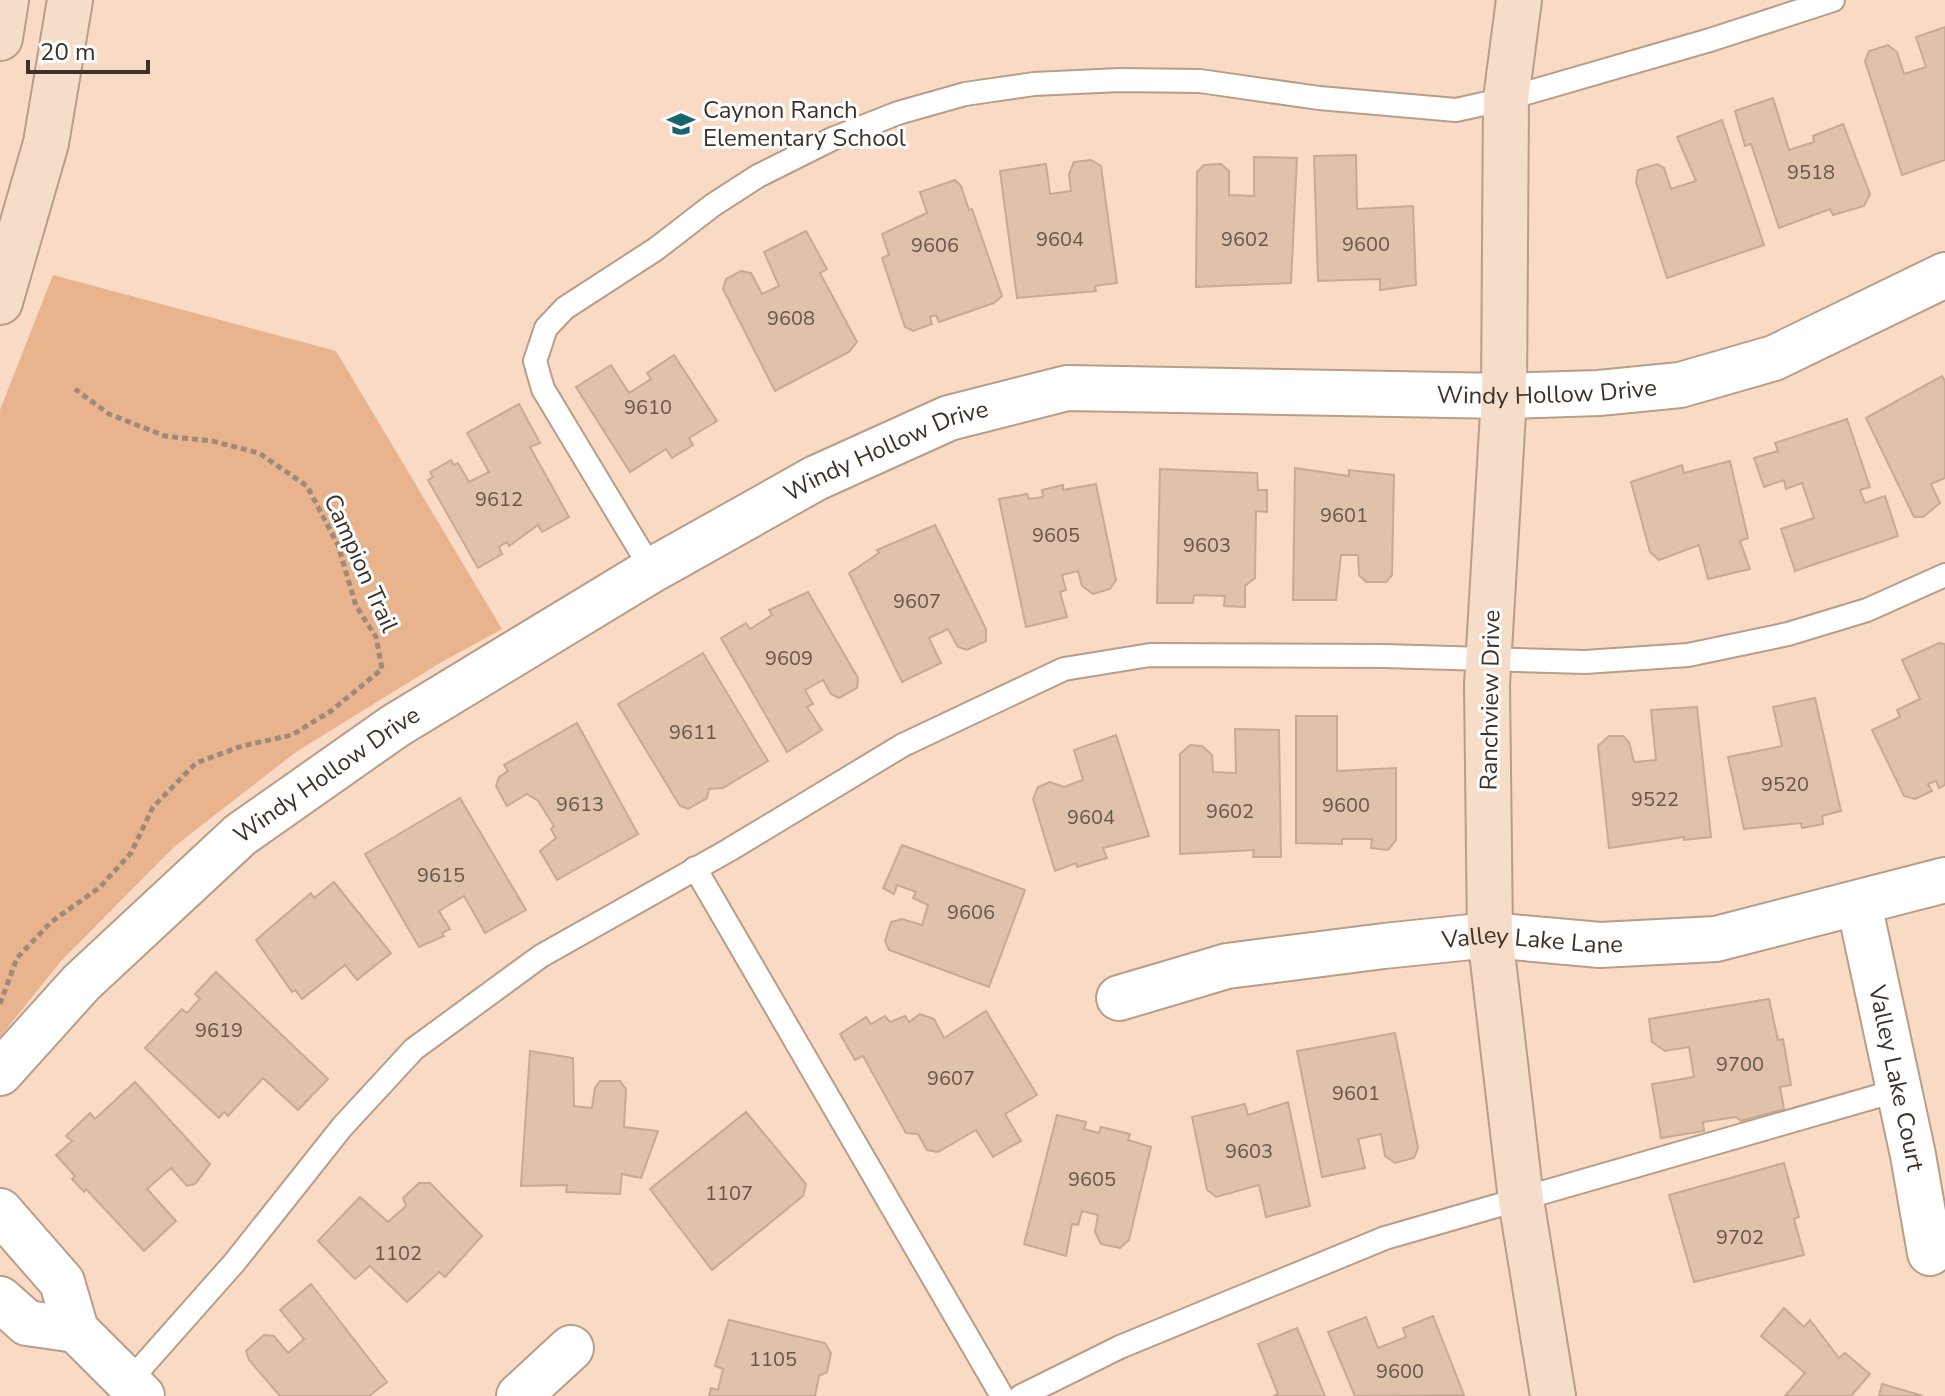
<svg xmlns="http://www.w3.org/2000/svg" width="1945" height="1396" viewBox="0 0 1945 1396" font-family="'Nunito Sans',sans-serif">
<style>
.green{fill:#e9b48d}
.building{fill:#dfc1ac;stroke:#c7aa95;stroke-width:2}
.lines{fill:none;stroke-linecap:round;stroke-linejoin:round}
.lane-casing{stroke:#b99d88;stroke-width:26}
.street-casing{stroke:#b99d88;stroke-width:48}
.secondary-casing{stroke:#b99d88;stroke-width:48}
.path{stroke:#9f8a7a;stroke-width:5;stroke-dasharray:6 4;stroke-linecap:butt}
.lane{stroke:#fff;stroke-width:22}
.street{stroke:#fff;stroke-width:44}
.secondary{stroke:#f6ddc9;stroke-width:44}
.labels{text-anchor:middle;stroke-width:6;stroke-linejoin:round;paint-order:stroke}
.number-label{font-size:20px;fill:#66564a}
.poi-label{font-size:24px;fill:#3d3229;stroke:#fff;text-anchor:start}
.street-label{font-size:24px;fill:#3d3229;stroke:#fff}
</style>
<rect width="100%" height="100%" fill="#f9dbc5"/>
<polygon class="green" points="53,275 336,351 502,629 440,663 296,752 175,846 61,961 0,1037 0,410"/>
<g class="building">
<polygon points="1945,27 1945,160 1902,175 1865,61 1869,51 1888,45 1897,52 1904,74 1926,67 1916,37"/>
<polygon points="1773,98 1789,150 1814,142 1813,136 1843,124 1870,194 1864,206 1833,215 1830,209 1779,228 1751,144 1745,146 1735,111"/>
<polygon points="1722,120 1764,245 1667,278 1636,182 1638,170 1657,164 1664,168 1671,189 1696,181 1677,137"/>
<polygon points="1356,155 1357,209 1413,206 1416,285 1380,290 1380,279 1318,281 1314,156"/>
<polygon points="1254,157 1297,158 1291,283 1196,287 1197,172 1204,165 1221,164 1229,171 1229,195 1254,196"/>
<polygon points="1091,160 1101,166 1117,283 1095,286 1096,291 1017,298 1000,171 1046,164 1050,194 1071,191 1069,174 1074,162"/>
<polygon points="955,180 961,186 969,210 972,209 1002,296 994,303 939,322 936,315 930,317 932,324 913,331 905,327 882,258 889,255 882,234 927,213 920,192"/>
<polygon points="806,231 827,269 820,273 857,342 849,352 775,391 723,289 726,279 741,271 751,273 762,294 779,286 764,252"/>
<polygon points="674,355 717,421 689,438 693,445 672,458 666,449 630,472 576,387 611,365 629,393 651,379 647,373"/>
<polygon points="1942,376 1945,381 1945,478 1931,484 1940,503 1923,517 1914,517 1866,418"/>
<polygon points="519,404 540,443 530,447 569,517 542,532 538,525 509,546 507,542 499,547 502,554 478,568 428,480 433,477 430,472 451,460 454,465 458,463 469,482 489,472 467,433"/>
<polygon points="1847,419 1870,487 1860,490 1865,503 1885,496 1898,536 1795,571 1781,529 1814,518 1802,483 1786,489 1784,480 1764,487 1754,458 1778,451 1775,443"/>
<polygon points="1730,461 1748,538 1740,541 1750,569 1708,579 1699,545 1659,560 1650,552 1631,482 1682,465 1684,473"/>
<polygon points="1295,468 1349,476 1349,470 1394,475 1392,575 1386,582 1366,582 1359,575 1358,555 1341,555 1336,600 1293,600"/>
<polygon points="1160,469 1257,473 1258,490 1267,490 1267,512 1256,511 1255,578 1245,586 1245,607 1224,606 1225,596 1194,595 1193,603 1157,603"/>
<polygon points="1096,484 1116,580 1110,589 1093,594 1082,586 1078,571 1062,575 1066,590 1060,592 1067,617 1026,627 999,499 1027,494 1029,499 1043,497 1042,490 1063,485 1063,490"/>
<polygon points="935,525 986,629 986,641 967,650 958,647 948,629 929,638 941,663 902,682 849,573 879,553 877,550"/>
<polygon points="808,592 858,678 857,688 839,698 831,694 823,680 805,690 813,704 807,707 822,730 787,752 721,638 746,623 750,629 772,615 769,610"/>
<polygon points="1939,643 1945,644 1945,785 1939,788 1936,781 1928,784 1932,791 1915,799 1904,796 1872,730 1900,717 1897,710 1920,699 1902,660"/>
<polygon points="703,653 768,761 723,788 709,789 707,798 688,809 680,806 618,704"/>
<polygon points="1815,698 1841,811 1822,816 1823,824 1802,828 1801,823 1744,829 1728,757 1782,746 1773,707"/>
<polygon points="1697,707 1711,837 1684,840 1684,837 1609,848 1598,746 1609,736 1623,736 1629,742 1634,762 1656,760 1651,710"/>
<polygon points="1296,716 1337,716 1337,771 1396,768 1396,840 1388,850 1371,848 1372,839 1342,839 1342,844 1296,843"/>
<polygon points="577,723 638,834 557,880 540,851 556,838 551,829 554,826 538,801 527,794 507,806 496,786 499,777 508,771 504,765"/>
<polygon points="1235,729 1279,730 1281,857 1253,857 1254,850 1180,854 1180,754 1190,745 1202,746 1212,755 1213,772 1236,773"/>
<polygon points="1116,735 1149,836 1103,848 1107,858 1077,867 1076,863 1055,871 1033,799 1038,787 1050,782 1064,787 1083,780 1074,750"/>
<polygon points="460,798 526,910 485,933 464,896 439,911 450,929 442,933 444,936 419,947 365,854"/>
<polygon points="902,845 1025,890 989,987 889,950 885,941 891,922 902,919 922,925 928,905 913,898 916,892 897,885 894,894 883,888"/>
<polygon points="334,882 391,953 357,980 345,965 302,999 295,990 292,992 256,940 311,893 314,898"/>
<polygon points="216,972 328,1079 298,1110 263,1078 228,1116 224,1112 219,1118 145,1048 182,1009 187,1013 200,999 195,994"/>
<polygon points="1769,999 1778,1040 1783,1039 1791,1085 1780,1087 1784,1109 1741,1121 1736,1117 1703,1122 1704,1131 1661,1138 1652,1084 1694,1077 1689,1047 1665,1051 1652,1042 1649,1019"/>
<polygon points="986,1011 1037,1095 1005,1114 1021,1141 993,1157 976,1130 938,1152 927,1150 918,1134 906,1133 863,1056 855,1060 840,1034 866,1017 871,1024 885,1016 890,1022 905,1016 909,1022 920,1014 934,1019 944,1038"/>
<polygon points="1395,1033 1418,1148 1414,1158 1395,1163 1385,1156 1381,1134 1358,1139 1365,1168 1322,1177 1297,1051"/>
<polygon points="530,1051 573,1058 574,1106 592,1108 595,1088 600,1081 620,1081 626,1089 624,1127 658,1131 641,1178 622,1174 620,1194 566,1192 567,1185 521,1186"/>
<polygon points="135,1082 210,1164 195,1184 187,1186 171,1168 147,1189 176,1221 144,1251 86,1189 84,1192 72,1179 75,1176 56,1155 72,1141 66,1136 90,1113 95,1119"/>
<polygon points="1288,1102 1310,1206 1266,1217 1259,1185 1216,1197 1207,1190 1192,1117 1245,1104 1248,1115"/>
<polygon points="746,1112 806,1184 803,1196 712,1270 650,1189"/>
<polygon points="1057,1115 1086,1122 1084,1129 1099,1133 1101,1127 1130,1134 1128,1140 1151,1147 1129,1240 1120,1248 1101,1244 1095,1232 1098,1215 1082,1211 1078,1225 1072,1224 1066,1256 1024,1244"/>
<polygon points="1784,1163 1799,1217 1794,1219 1804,1255 1694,1282 1669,1195"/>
<polygon points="419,1183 430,1183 482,1236 445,1277 439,1272 407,1302 370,1266 355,1279 318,1241 360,1197 388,1222 406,1206 403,1198"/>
<polygon points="311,1284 387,1382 369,1396 280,1396 249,1360 246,1351 264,1335 274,1336 288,1353 304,1339 280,1310"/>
<polygon points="1784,1308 1804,1327 1810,1320 1839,1358 1845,1353 1870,1374 1851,1396 1785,1396 1805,1373 1761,1336"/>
<polygon points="1433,1316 1464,1395 1355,1396 1328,1332 1366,1317 1378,1348 1406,1337 1403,1328"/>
<polygon points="729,1320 825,1343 831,1353 827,1372 819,1376 815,1396 709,1396 711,1388 718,1390 723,1369 715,1366"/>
<polygon points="1297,1328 1325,1396 1273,1396 1278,1394 1258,1344"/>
<polygon points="1882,1384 1923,1396 1879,1396"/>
</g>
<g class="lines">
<g class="lane-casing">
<g id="lane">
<polyline points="652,570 543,389 535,361 546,328 565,308 656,249 713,205 758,176 832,139 898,113 965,94 1034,84 1120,80 1200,81 1319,98 1456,110 1506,99 1710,40 1833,0"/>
<polyline points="695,868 1002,1396"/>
<polyline points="125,1386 234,1263 342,1127 414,1049 541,956 729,850 903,745 1064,669 1150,655 1385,656 1585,662 1688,655 1788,634 1867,610 1945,575"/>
<polyline points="1021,1396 1120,1347 1385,1238 1899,1090"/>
</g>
</g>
<g class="street-casing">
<g id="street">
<path id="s1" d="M1859,904L1913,1155L1930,1253"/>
<path id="s2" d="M1119,998L1227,966L1384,946L1490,935L1600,945L1716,939L1945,880"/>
<path id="s3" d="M0,1073L81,983L240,835L395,726L652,570L816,478L949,418L1067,388L1504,396L1599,393L1680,385L1774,358L1945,275"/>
<polyline points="0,1211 62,1282 76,1330 142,1396"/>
<polyline points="0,1299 27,1323 76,1330"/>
<polyline points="519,1396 571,1348"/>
</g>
</g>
<g class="secondary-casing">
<g id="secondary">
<polyline points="1519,0 1506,99 1504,396 1487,684 1490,935 1521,1200 1553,1396"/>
<polyline points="0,38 6,0"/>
<polyline points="0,302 46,143 70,0"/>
</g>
</g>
<polyline class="path" points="0,1004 17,958 51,922 99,888 131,853 153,807 196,763 242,746 292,735 331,711 382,669 376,637 356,606 338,545 307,486 259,453 212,441 165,436 109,414 75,389"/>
<use href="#lane" class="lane"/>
<use href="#street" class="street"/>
<use href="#secondary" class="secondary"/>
</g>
<defs>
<g id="school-bare" transform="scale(2.16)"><path d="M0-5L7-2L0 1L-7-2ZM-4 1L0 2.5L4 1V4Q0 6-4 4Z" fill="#18646e" stroke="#fff" stroke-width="2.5" paint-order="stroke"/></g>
</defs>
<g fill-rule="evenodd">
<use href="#school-bare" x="681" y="124"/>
</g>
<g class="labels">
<g class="number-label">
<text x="1811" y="179">9518</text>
<text x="1060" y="246">9604</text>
<text x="1245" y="246">9602</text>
<text x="1366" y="251">9600</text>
<text x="935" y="252">9606</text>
<text x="791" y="325">9608</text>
<text x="648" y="414">9610</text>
<text x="499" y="506">9612</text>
<text x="1344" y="522">9601</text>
<text x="1056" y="542">9605</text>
<text x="1207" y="552">9603</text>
<text x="917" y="608">9607</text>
<text x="789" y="665">9609</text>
<text x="693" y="739">9611</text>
<text x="1785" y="791">9520</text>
<text x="1655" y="806">9522</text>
<text x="580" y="811">9613</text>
<text x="1346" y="812">9600</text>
<text x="1230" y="818">9602</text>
<text x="1091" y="824">9604</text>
<text x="441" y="882">9615</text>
<text x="971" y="919">9606</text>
<text x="219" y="1037">9619</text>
<text x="1740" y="1071">9700</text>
<text x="951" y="1085">9607</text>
<text x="1356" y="1100">9601</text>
<text x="1249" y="1158">9603</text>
<text x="1092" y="1186">9605</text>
<text x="729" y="1200">1107</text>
<text x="1740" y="1244">9702</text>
<text x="398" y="1260">1102</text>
<text x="773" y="1366">1105</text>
<text x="1400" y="1378">9600</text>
</g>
<g class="poi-label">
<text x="703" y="118">Caynon Ranch<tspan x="703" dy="28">Elementary School</tspan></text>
</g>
<g class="street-label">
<text dy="8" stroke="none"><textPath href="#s3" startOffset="1764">Windy Hollow Drive</textPath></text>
<text dy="8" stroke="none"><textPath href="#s3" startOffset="1092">Windy Hollow Drive</textPath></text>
<text transform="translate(361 563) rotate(66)" y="8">Campion Trail</text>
<text transform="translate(1490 700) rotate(-89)" y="8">Ranchview Drive</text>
<text dy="8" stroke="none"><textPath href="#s3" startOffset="444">Windy Hollow Drive</textPath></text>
<text dy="8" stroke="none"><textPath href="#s2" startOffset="420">Valley Lake Lane</textPath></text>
<text dy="8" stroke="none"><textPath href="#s1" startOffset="178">Valley Lake Court</textPath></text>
</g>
</g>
<path d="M28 60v12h120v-12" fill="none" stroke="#3d3229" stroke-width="4"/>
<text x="40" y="60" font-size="24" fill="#3d3229" stroke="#ffffff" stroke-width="6" paint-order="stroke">20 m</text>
</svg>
